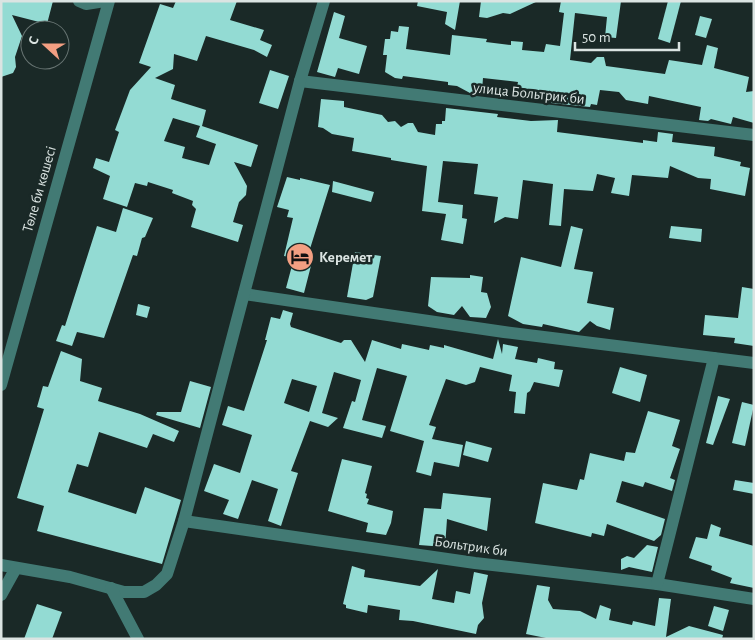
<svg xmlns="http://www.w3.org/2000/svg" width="755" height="640" viewBox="0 0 755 640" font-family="'Alegreya Sans',sans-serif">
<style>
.building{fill:#93dbd3;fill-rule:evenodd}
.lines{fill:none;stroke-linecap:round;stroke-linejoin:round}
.minor{stroke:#427a74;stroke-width:12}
.labels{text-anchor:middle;stroke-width:5;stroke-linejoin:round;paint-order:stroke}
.street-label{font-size:15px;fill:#dbe4e2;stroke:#1a2927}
.poi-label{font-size:15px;font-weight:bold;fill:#dbe4e2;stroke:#1a2927;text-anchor:start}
</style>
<rect width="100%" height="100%" fill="#1a2927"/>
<g class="building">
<polygon points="1,1 53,1 47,24 12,15 22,36 15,57 16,67 13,73 1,77"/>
<path d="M176,1H237L230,20L264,30L260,40L272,45L267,57L254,50L206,36L197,61L174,54L173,69L155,78L175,85L171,99L206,110L202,126L258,145L251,167L234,162L247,186L246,195L239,202L233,222L243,225L238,242L191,227L196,209L192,205L193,201L172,193L173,190L148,182L147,186L135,183L127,207L103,199L110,176L93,168L96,158L109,162L119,132L115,130L130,90L151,67L139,63L160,4L173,8ZM173,118L200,126L196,137L216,144L209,165L182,158L185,147L164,141Z"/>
<polygon points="418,1 460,1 455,30 445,24 447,12 417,6"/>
<polygon points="481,1 538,1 510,14 503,13 487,18 479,17"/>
<polygon points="561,1 621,1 616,38 605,37 607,17 575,13 570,60 591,63 597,57 604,57 606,66 665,74 669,60 702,65 707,45 718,48 714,68 749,77 746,92 754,91 754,123 733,117 731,124 711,119 708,121 699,120 701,107 649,96 648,104 626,100 619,92 600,90 597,105 591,104 590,107 551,103 553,93 517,87 518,82 483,78 482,91 478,94 470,93 457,86 448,85 448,82 403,76 402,79 395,78 385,72 387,55 383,55 385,39 390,39 391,31 398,32 399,26 409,27 406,49 450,55 452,35 487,39 486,42 511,45 511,41 523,42 522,50 544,52 546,44 560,46 564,13 559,12"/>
<polygon points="668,1 681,1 670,43 658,39"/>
<polygon points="334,12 345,16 339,38 367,46 359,74 338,68 335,77 317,72"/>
<polygon points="700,16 712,19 706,38 695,35"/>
<polygon points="270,70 289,76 278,109 259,103"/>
<polygon points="321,99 344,101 344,107 382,115 388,122 395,121 401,127 408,123 413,123 418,132 435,135 436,124 442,124 442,121 445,121 446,108 498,114 497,117 531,121 558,120 557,132 643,143 643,140 657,142 658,132 673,134 672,142 715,147 714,156 741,162 740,166 750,168 745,196 710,189 711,179 698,178 670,166 668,178 632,175 629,196 611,193 615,178 597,174 593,191 564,189 561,226 549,225 553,184 523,180 518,219 505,217 494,223 498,197 474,194 478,164 443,161 438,202 463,205 462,218 467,219 463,244 458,243 441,240 446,214 422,211 427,166 391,160 391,158 352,151 354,138 332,134 323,128 318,127"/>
<polygon points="287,177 300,180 300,178 330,185 309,252 313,258 304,293 286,288 294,258 284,256 293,218 287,217 289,210 277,207"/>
<polygon points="333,181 374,192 371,202 332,192"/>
<polygon points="123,208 153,218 145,237 142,238 137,256 133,255 104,338 77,332 72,346 56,341 62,325 65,326 97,226 116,232"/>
<polygon points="571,226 583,229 574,269 593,272 587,303 614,308 610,330 597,326 590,321 579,332 543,324 542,327 523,324 508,316 521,257 561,267"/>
<polygon points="671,226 702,229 701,242 669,238"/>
<polygon points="355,252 381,256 373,297 366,300 347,297"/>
<polygon points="470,275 483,277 481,292 487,293 491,307 486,318 470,317 462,306 454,315 437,312 428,306 431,277 470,278"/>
<polygon points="742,287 754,289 754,346 734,343 735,338 703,335 705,315 738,318"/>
<polygon points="138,304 150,307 147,318 136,315"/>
<path d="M283,310L293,313L290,324L291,327L341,343L344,340H351L365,362L372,340L401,349L402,344L429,350L430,345L444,348V345L493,359L498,339L502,354L503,344L518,347L515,359L537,363L538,358L555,362L554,369L563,370L559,387L534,382L530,391L527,393L525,414L514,413L516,392L509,391L512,375L480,367L475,382L466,385L446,379L429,425L436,427L432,439L463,445L459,467L434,462L431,476L416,472L424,441L390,431L407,376L377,368L362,420L386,426L382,438L343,428L352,401L355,402L361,380L334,372L322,413L338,418L328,427L310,421L291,471L298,473L281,526L268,521L278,489L252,480L238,519L223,514L229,500L204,491L214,464L240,473L252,435L222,425L228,406L244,411L267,340H265L271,317L280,319ZM292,379L317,386L309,412L284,403Z"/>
<polygon points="61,351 82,359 80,381 102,388 98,401 140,414 179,431 174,442 153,434 147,448 99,432 88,467 77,464 68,492 136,514 145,487 181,500 162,564 37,531 44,506 17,498 44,409 37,407 43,386 48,387"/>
<polygon points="620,367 647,375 640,402 612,393"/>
<polygon points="190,381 211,387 200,428 156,415 157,412 181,412"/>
<polygon points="718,396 730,399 713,445 706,443"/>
<polygon points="742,402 754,405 745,446 732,443"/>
<polygon points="648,411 680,420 672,446 680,449 670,478 675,480 672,491 645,482 643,487 622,481 616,502 665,519 661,535 654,541 607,524 604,536 592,533 591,537 535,523 543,483 577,490 580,479 584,480 590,453 624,461 626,452 635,453"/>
<polygon points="466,441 492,448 488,462 463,455"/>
<polygon points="342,459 372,466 365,493 367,494 366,498 369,499 367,504 393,511 391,523 386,535 366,532 368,523 328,511"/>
<polygon points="735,480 754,483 754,494 733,490"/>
<polygon points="443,493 491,498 487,531 447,519 445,547 419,545 424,508 441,509"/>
<polygon points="711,524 721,528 719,536 754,546 754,588 730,583 732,578 711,570 712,566 689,558 696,537 707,539"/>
<polygon points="647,545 658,547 652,572 629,567 621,570 621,559 627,556 634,558"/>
<polygon points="352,566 365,570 364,577 420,586 438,569 432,599 454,603 456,591 470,594 474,572 488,575 482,603 484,618 478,625 476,634 413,621 399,620 400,610 368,605 367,613 346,608 346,605 343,604"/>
<polygon points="537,585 550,587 548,600 553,609 580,611 596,619 600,605 611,609 609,620 632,625 633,621 655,626 659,598 671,599 666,637 689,626 723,635 722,639 551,639 526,634"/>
<polygon points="37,604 62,612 52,639 24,639"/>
<polygon points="714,606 729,610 723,631 708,626"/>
</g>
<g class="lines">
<g class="minor">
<polyline points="79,1 86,4 105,1"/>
<polyline points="300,81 754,135"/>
<polyline points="244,294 504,332 754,363"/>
<polyline points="1,385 109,1"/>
<polyline points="184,521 475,563 657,584 754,599"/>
<polyline points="1,565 70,577 124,592 144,592 156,585 167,574 184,521 300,81 324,1"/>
<polyline points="657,584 714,358"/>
<polyline points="111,588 138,639"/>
<polyline points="1,595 16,568"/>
</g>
</g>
<defs>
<g id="hotel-disc" transform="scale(1.4375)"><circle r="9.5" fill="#f39f82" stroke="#1a2927"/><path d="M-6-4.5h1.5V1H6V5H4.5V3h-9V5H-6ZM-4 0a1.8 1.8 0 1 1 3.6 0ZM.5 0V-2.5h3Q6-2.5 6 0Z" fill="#111"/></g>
</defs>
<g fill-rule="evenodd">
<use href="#hotel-disc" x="300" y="257"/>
</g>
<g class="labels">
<g class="street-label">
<text transform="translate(529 93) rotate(6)" y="5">улица Больтрик би</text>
<text transform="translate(39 189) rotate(-74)" y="5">Төле би көшесі</text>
<text transform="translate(471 546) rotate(8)" y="5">Больтрик би</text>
</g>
<g class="poi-label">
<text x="319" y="262">Керемет</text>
</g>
</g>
<rect width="755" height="640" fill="none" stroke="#dbe4e2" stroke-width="5"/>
<g transform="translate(45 45) rotate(291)"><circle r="24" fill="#1a2927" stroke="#677472"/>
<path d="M0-4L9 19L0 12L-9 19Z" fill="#f39f82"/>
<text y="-8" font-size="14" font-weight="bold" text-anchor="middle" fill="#dbe4e2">С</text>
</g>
<path d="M575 42v8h104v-8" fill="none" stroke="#dbe4e2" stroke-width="2.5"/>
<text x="582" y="42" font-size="15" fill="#dbe4e2" stroke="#1a2927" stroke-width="4" paint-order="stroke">50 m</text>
</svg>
